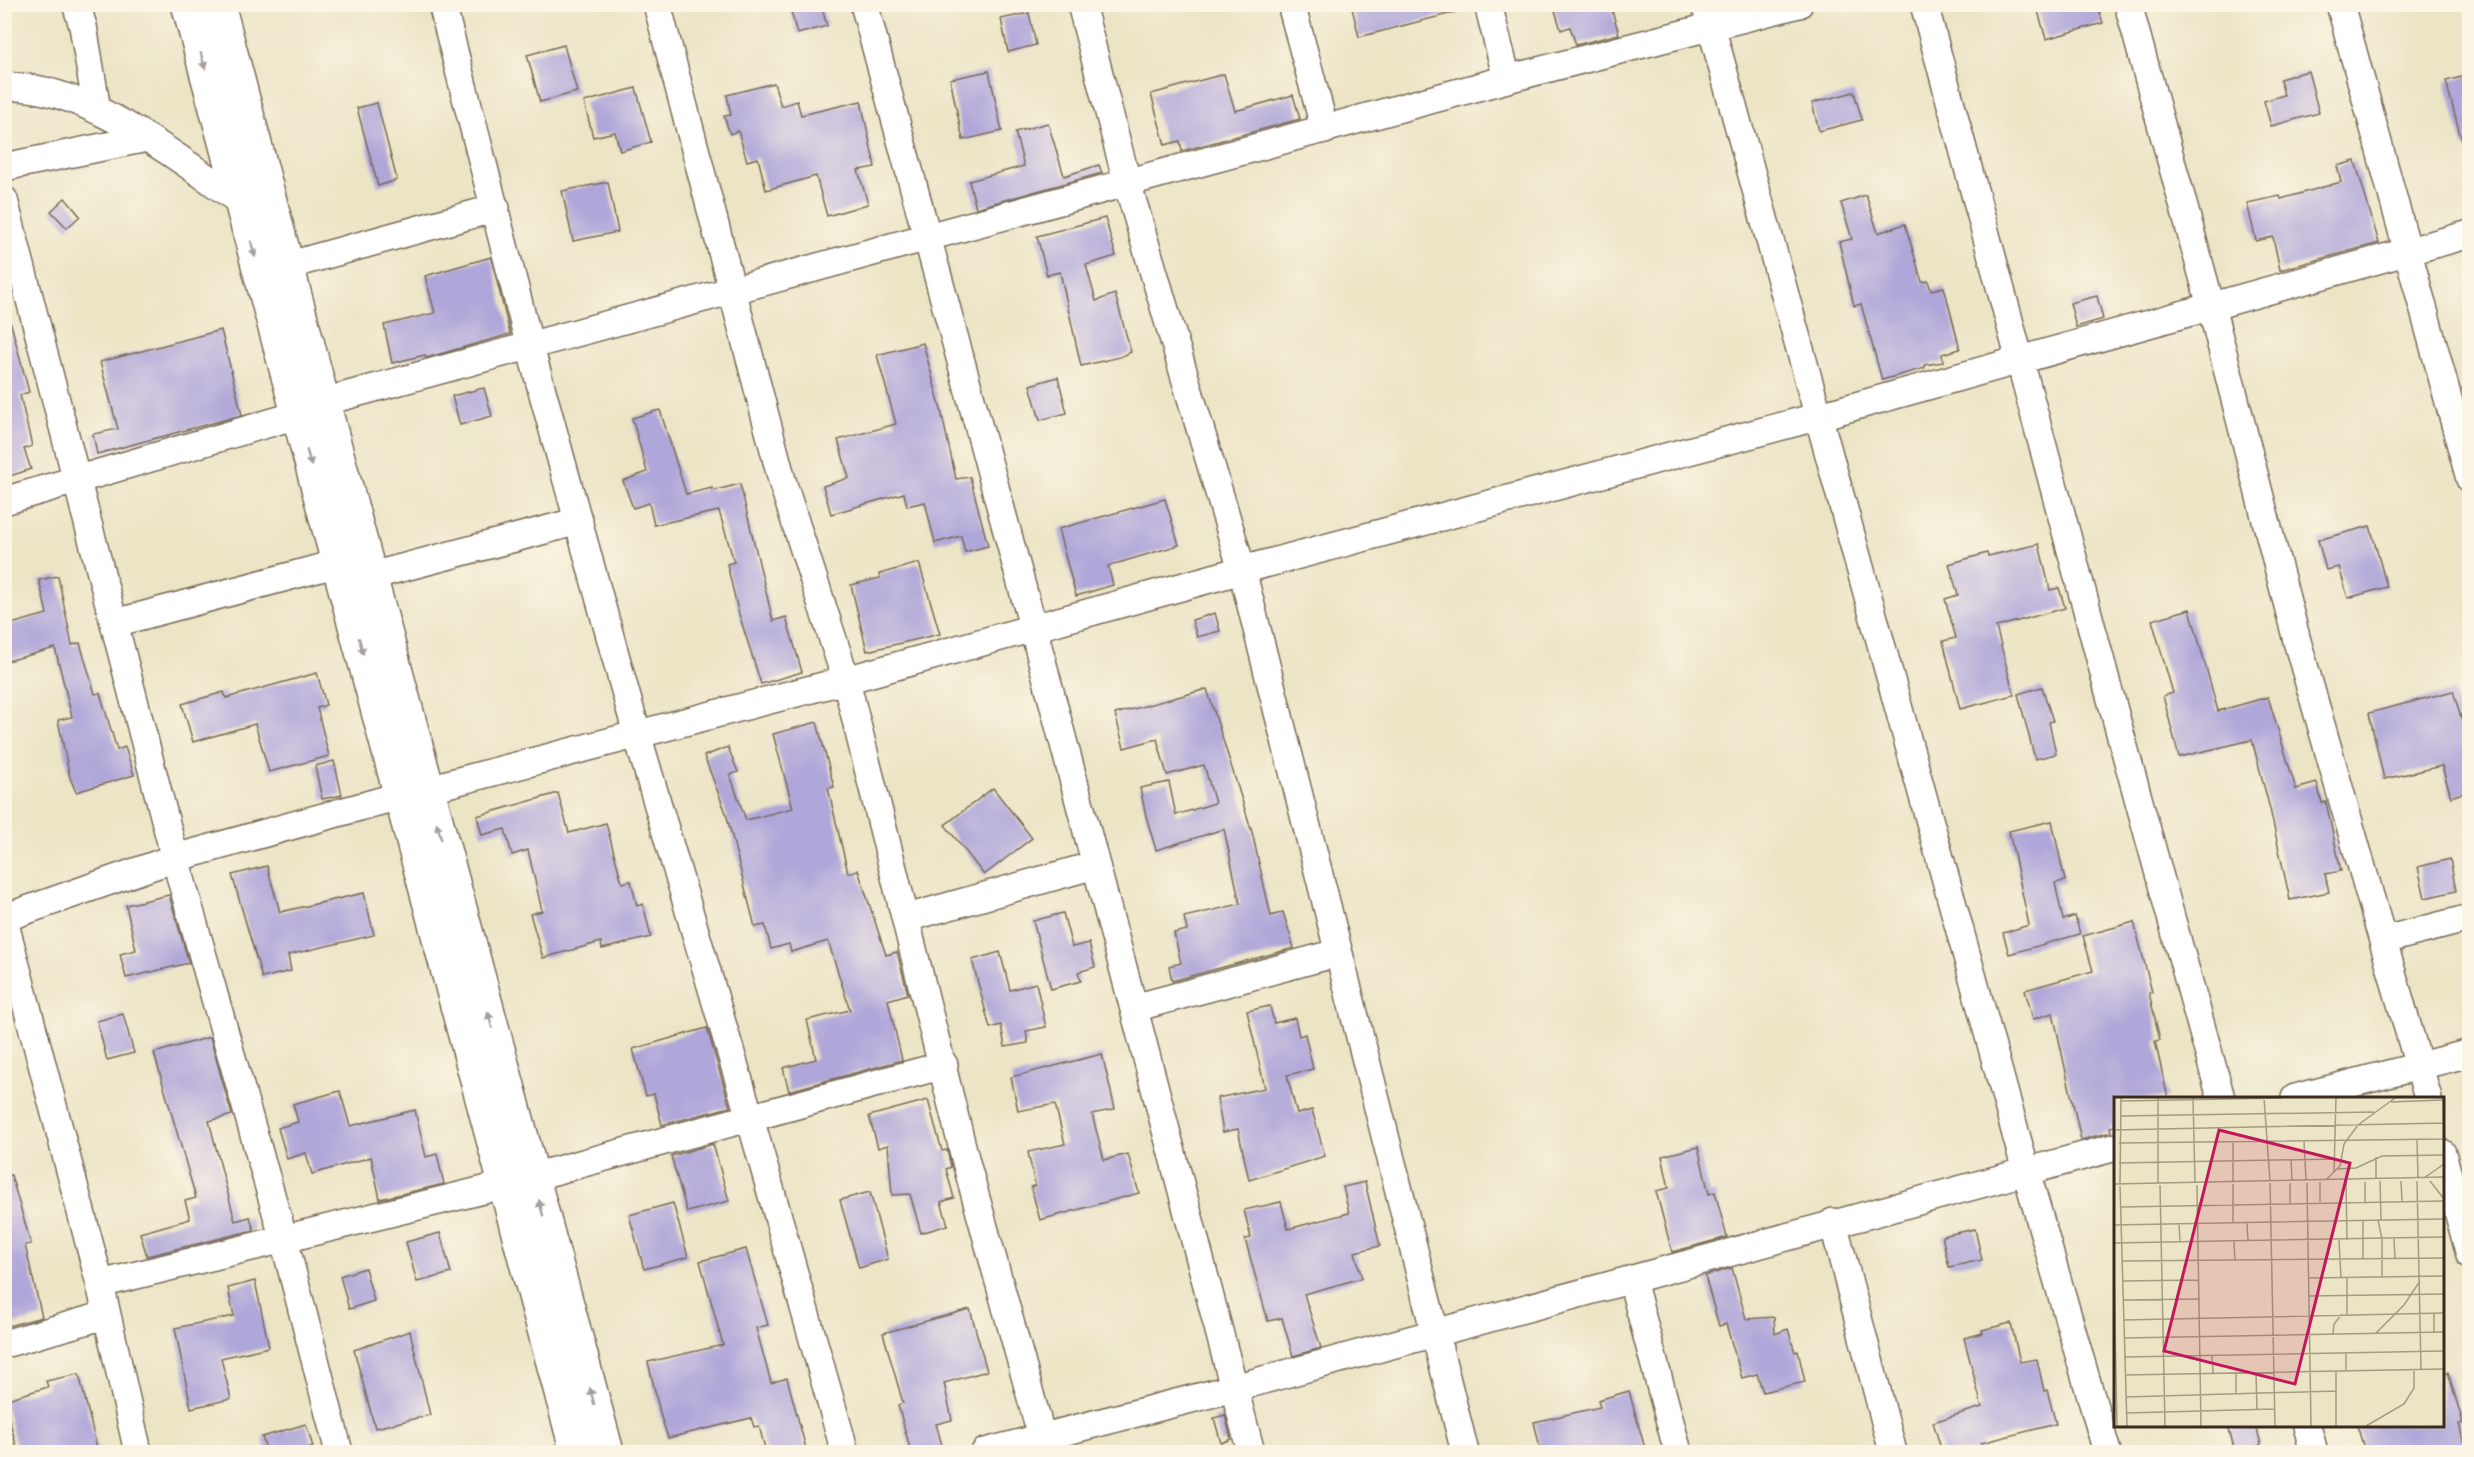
<svg xmlns="http://www.w3.org/2000/svg" width="2474" height="1457" viewBox="0 0 2474 1457" font-family="Sriracha,sans-serif">
<style>
.building{fill:#afa6d9}
.lines{fill:none;stroke-linecap:round;stroke-linejoin:round}
.street-casing{stroke:#796b58;stroke-width:30}
.secondary-casing{stroke:#796b58;stroke-width:36}
.street{stroke:#fff;stroke-width:27}
.secondary{stroke:#fff;stroke-width:33}
.oneway{fill:#a79f9a}
.inset-road{fill:none;stroke:#a59a82;stroke-width:1.5}
.view{fill:#c2185b;fill-opacity:0.15;stroke:#c2185b;stroke-width:3}
.inset-edge{fill:none;stroke:#3b2a1e;stroke-width:3}
</style>
<rect width="100%" height="100%" fill="#fcf5e5"/>
<filter id="ink" filterUnits="userSpaceOnUse"><feTurbulence type="fractalNoise" baseFrequency=".0167" numOctaves="2"/><feDisplacementMap in="SourceGraphic" scale="12" xChannelSelector="R" yChannelSelector="G"/><feConvolveMatrix kernelMatrix="1 2 1 2 8 2 1 2 1" color-interpolation-filters="sRGB"/></filter>
<filter id="wash" filterUnits="userSpaceOnUse"><feTurbulence type="fractalNoise" baseFrequency=".008" numOctaves="4" result="noise"/><feDisplacementMap in="SourceGraphic" scale="24" xChannelSelector="R" yChannelSelector="G"/><feGaussianBlur stdDeviation="1.35" result="paint"/><feColorMatrix in="noise" values="0 0 0 0 0 0 0 0 0 0 0 0 0 0 0 0 0 1.4 0 .05"/><feComposite in="paint" operator="in"/></filter>
<g filter="url(#wash)">
<rect width="100%" height="100%" fill="#ebe4c5"/>
<g id="blocks">
<g class="building">
<polygon points="789,4 821,4 827,26 797,34"/>
<polygon points="1351,4 1459,4 1460,11 1359,37"/>
<polygon points="1553,4 1610,4 1619,34 1576,45 1570,27 1561,30"/>
<polygon points="2036,4 2097,4 2103,23 2046,39"/>
<polygon points="1029,13 1036,45 1008,52 1001,19"/>
<polygon points="564,45 577,92 540,102 527,55"/>
<polygon points="989,71 1002,131 963,140 950,79"/>
<polygon points="2308,71 2319,113 2271,126 2264,101 2284,95 2280,79"/>
<polygon points="1224,74 1235,111 1293,95 1300,119 1182,151 1180,141 1165,145 1151,94"/>
<polygon points="2469,75 2469,145 2463,146 2446,81"/>
<polygon points="774,83 781,106 797,101 801,115 861,101 875,167 858,170 868,204 827,216 816,176 766,190 758,158 747,161 738,131 730,134 724,116 731,115 727,95"/>
<polygon points="636,88 651,142 620,151 615,132 593,137 584,102"/>
<polygon points="1854,92 1862,120 1819,131 1812,103"/>
<polygon points="377,103 397,180 378,186 357,108"/>
<polygon points="1048,123 1064,176 1099,165 1102,173 976,208 969,181 1024,166 1015,132"/>
<polygon points="2355,161 2379,243 2280,270 2273,237 2256,241 2247,203 2280,196 2281,199 2341,182 2337,166"/>
<polygon points="608,182 618,232 573,241 562,191"/>
<polygon points="1866,195 1878,233 1905,224 1922,282 1928,281 1931,290 1944,287 1960,349 1942,354 1943,362 1925,365 1925,368 1882,380 1861,304 1854,306 1839,242 1852,239 1841,203"/>
<polygon points="65,198 80,216 67,228 51,211"/>
<polygon points="1105,218 1116,256 1086,265 1096,301 1115,294 1131,352 1120,357 1081,366 1060,272 1047,275 1037,236"/>
<polygon points="491,257 510,334 426,358 425,355 392,363 384,325 435,313 425,276"/>
<polygon points="2097,296 2103,319 2076,327 2070,303"/>
<polygon points="11,324 29,392 20,395 32,446 24,449 31,469 4,478 4,325"/>
<polygon points="221,330 242,415 97,454 93,434 118,429 100,362"/>
<polygon points="923,343 940,406 956,479 970,477 988,546 965,552 961,536 935,543 925,502 907,506 904,493 831,514 823,486 849,478 838,440 896,424 877,355"/>
<polygon points="1058,377 1067,413 1040,420 1030,385"/>
<polygon points="484,388 492,416 460,425 452,396"/>
<polygon points="660,410 686,494 712,488 712,491 740,484 773,621 786,617 802,672 761,684 738,611 727,564 734,562 719,511 654,525 649,503 633,508 623,481 647,472 632,418"/>
<polygon points="1165,499 1179,545 1108,566 1113,585 1076,596 1058,529"/>
<polygon points="2370,526 2387,587 2348,598 2339,567 2326,570 2318,540"/>
<polygon points="2039,544 2050,590 2059,588 2065,608 1996,627 2014,695 1960,709 1943,641 1956,638 1945,599 1958,595 1949,564 1987,553 1988,556"/>
<polygon points="919,563 940,634 867,651 851,585 880,578 879,574"/>
<polygon points="58,576 72,645 80,643 95,694 100,693 117,750 125,747 134,775 76,792 70,778 58,720 72,717 55,648 4,662 4,626 47,614 39,580"/>
<polygon points="2190,609 2218,711 2268,697 2296,789 2317,783 2322,803 2326,802 2341,871 2325,874 2329,892 2290,900 2270,809 2252,740 2179,757 2163,696 2173,693 2152,620"/>
<polygon points="1215,613 1220,631 1197,637 1192,620"/>
<polygon points="317,673 326,705 317,708 329,756 269,772 255,724 193,742 182,704 224,692 226,698"/>
<polygon points="2042,687 2053,721 2049,722 2056,754 2035,759 2018,694"/>
<polygon points="1207,689 1252,832 1271,916 1283,912 1294,948 1172,981 1169,966 1181,963 1174,933 1187,930 1184,917 1240,904 1224,829 1156,850 1146,816 1140,788 1169,782 1176,815 1215,803 1204,765 1167,775 1157,739 1124,748 1115,714"/>
<polygon points="2453,691 2469,745 2469,791 2451,797 2442,766 2384,779 2369,713"/>
<polygon points="817,722 834,787 828,788 848,873 858,870 886,955 897,952 908,994 888,1000 902,1060 789,1091 783,1068 816,1059 807,1020 850,1010 828,941 791,952 789,944 771,949 765,925 755,927 726,813 704,756 728,747 738,772 730,775 746,820 793,808 773,734"/>
<polygon points="334,761 342,795 322,799 315,766"/>
<polygon points="993,788 1032,838 984,875 945,825"/>
<polygon points="558,793 569,833 606,823 622,883 631,881 637,906 643,904 651,937 602,949 601,942 543,958 530,914 542,911 528,850 512,855 505,829 482,835 477,816"/>
<polygon points="2052,821 2065,881 2055,883 2063,920 2075,916 2080,934 2009,954 2003,933 2029,925 2009,831"/>
<polygon points="2450,859 2456,891 2425,898 2418,867"/>
<polygon points="267,866 280,912 364,893 374,935 288,955 291,971 262,978 232,875"/>
<polygon points="169,895 189,963 126,978 120,954 136,950 126,905"/>
<polygon points="1063,913 1072,947 1089,943 1095,967 1078,972 1081,981 1051,989 1033,921"/>
<polygon points="2134,922 2152,992 2149,993 2160,1040 2155,1041 2168,1098 2115,1098 2115,1126 2110,1127 2111,1132 2081,1140 2053,1013 2033,1019 2025,990 2093,971 2083,936"/>
<polygon points="1000,952 1010,990 1036,983 1046,1027 1026,1031 1028,1043 1005,1047 1001,1025 990,1028 972,960"/>
<polygon points="1270,1006 1274,1023 1295,1018 1299,1036 1305,1034 1313,1069 1287,1075 1297,1114 1312,1110 1325,1156 1249,1180 1238,1129 1223,1132 1217,1098 1265,1088 1247,1011"/>
<polygon points="123,1014 134,1053 107,1060 97,1021"/>
<polygon points="707,1028 730,1107 662,1125 654,1094 646,1096 633,1049"/>
<polygon points="210,1037 232,1115 209,1121 235,1221 250,1217 254,1230 147,1256 140,1233 190,1219 185,1201 196,1198 154,1053"/>
<polygon points="1102,1054 1115,1109 1092,1114 1104,1160 1128,1154 1139,1193 1040,1220 1031,1187 1035,1185 1028,1152 1065,1144 1055,1104 1018,1111 1011,1077"/>
<polygon points="340,1091 350,1126 415,1110 426,1157 437,1154 444,1184 380,1199 371,1157 312,1174 306,1153 287,1159 278,1128 298,1122 293,1104"/>
<polygon points="928,1100 942,1151 947,1150 951,1167 946,1169 954,1198 941,1202 948,1225 921,1233 910,1194 892,1195 888,1145 878,1148 869,1116"/>
<polygon points="713,1144 729,1201 687,1212 671,1156"/>
<polygon points="1698,1147 1709,1194 1715,1192 1727,1237 1672,1252 1656,1191 1669,1188 1662,1156"/>
<polygon points="11,1175 31,1244 25,1245 42,1317 4,1327 4,1176"/>
<polygon points="1365,1182 1380,1246 1355,1252 1362,1278 1304,1294 1321,1348 1293,1356 1282,1318 1268,1321 1245,1239 1251,1238 1244,1210 1281,1202 1288,1229 1349,1213 1343,1187"/>
<polygon points="870,1192 888,1259 859,1268 840,1200"/>
<polygon points="673,1203 688,1257 644,1269 629,1215"/>
<polygon points="1975,1229 1982,1260 1949,1267 1942,1236"/>
<polygon points="440,1233 451,1273 417,1282 406,1242"/>
<polygon points="746,1249 768,1325 756,1328 771,1383 787,1378 807,1452 766,1452 759,1426 754,1427 751,1418 668,1438 661,1417 648,1362 723,1345 700,1261"/>
<polygon points="365,1268 374,1301 349,1309 340,1276"/>
<polygon points="1732,1268 1746,1319 1774,1317 1775,1334 1788,1329 1795,1352 1798,1351 1805,1382 1763,1392 1757,1374 1742,1378 1726,1324 1719,1326 1705,1276"/>
<polygon points="255,1281 269,1347 221,1358 231,1399 191,1408 175,1328 234,1316 228,1288"/>
<polygon points="970,1309 987,1371 944,1383 952,1420 936,1424 944,1452 911,1452 898,1405 903,1403 883,1333"/>
<polygon points="2011,1323 2020,1362 2037,1359 2044,1391 2047,1390 2056,1424 1981,1443 1984,1452 1942,1452 1933,1422 1982,1407 1964,1338 1983,1333 1982,1330"/>
<polygon points="410,1331 430,1415 375,1428 354,1350"/>
<polygon points="2442,1372 2448,1372 2463,1423 2459,1424 2466,1452 2365,1452 2357,1425 2442,1425"/>
<polygon points="79,1374 98,1452 18,1452 4,1400 48,1387 46,1381"/>
<polygon points="1629,1391 1646,1452 1541,1452 1534,1422 1600,1407 1598,1400"/>
<polygon points="1225,1415 1231,1439 1221,1443 1214,1418"/>
<polygon points="306,1424 313,1447 307,1449 308,1452 267,1452 262,1437"/>
<polygon points="2228,1425 2256,1425 2261,1445 2235,1452"/>
</g>
</g>
</g>
<g filter="url(#ink)">
<use href="#blocks" fill-opacity="0" stroke="#796b58" stroke-width="1.5"/>
<g class="lines">
<g class="street-casing">
<g id="street">
<polyline points="76,4 83,26 97,110"/>
<polyline points="442,4 530,347 637,734 750,1118 845,1452"/>
<polyline points="657,4 783,484 846,680 966,1162 1046,1452"/>
<polyline points="864,4 1033,627 1251,1452"/>
<polyline points="1081,4 1127,182 1242,570 1465,1452"/>
<polyline points="1291,4 1325,130"/>
<polyline points="1488,4 1507,79"/>
<polyline points="1705,4 2026,1171 2107,1452"/>
<polyline points="1924,4 2119,729 2221,1098"/>
<polyline points="2128,4 2211,306 2297,641 2428,1098"/>
<polyline points="2340,4 2470,479"/>
<path d="M4,87C82,82 180,160 241,202"/>
<polyline points="4,167 147,138"/>
<polyline points="4,200 175,858 284,1240 339,1452"/>
<polyline points="286,266 496,208"/>
<polyline points="323,402 1507,79 1799,4"/>
<polyline points="4,501 297,415"/>
<polyline points="371,576 579,521"/>
<polyline points="115,623 339,563"/>
<polyline points="428,789 846,680 1242,570 1820,416 2470,234"/>
<polyline points="4,918 175,858 399,796"/>
<polyline points="907,918 1095,865"/>
<polyline points="4,920 100,1284 138,1452"/>
<polyline points="2384,940 2470,918"/>
<polyline points="1134,1008 1337,953"/>
<polyline points="2295,1098 2470,1053"/>
<polyline points="2442,1153 2470,1255"/>
<polyline points="532,1177 944,1065"/>
<polyline points="1833,1222 1893,1452"/>
<polyline points="1632,1280 1678,1452"/>
<polyline points="100,1284 504,1185"/>
<polyline points="4,1344 106,1315"/>
<polyline points="2307,1426 2314,1452"/>
<polyline points="985,1452 1234,1388 2116,1147"/>
</g>
</g>
<g class="secondary-casing">
<g id="secondary">
<polyline points="188,4 577,1452"/>
<polyline points="218,4 323,402 607,1452"/>
</g>
</g>
<use href="#street" class="street"/>
<use href="#secondary" class="secondary"/>
</g>
<defs><path id="oneway-solid" d="M-6-.8H1V-3.2L6.5 0L1 3.2V.8H-6Z" transform="scale(1.5)"/></defs>
<g class="oneway">
<use href="#oneway-solid" transform="translate(203 61) rotate(75)"/>
<use href="#oneway-solid" transform="translate(253 249) rotate(76)"/>
<use href="#oneway-solid" transform="translate(309 458) rotate(74)"/>
<use href="#oneway-solid" transform="translate(361 646) rotate(76)"/>
<use href="#oneway-solid" transform="translate(439 831) rotate(-105)"/>
<use href="#oneway-solid" transform="translate(490 1020) rotate(-105)"/>
<use href="#oneway-solid" transform="translate(541 1208) rotate(-105)"/>
<use href="#oneway-solid" transform="translate(592 1396) rotate(-105)"/>
</g>
</g>
<g transform="translate(2114 1097)">
<rect width="330" height="330" fill="#ebe4c5"/>
<path class="inset-road" d="M44,1V86M79,1L81,85M150,1L156,84M329,1L330,42M7,4L168,1M277,5L328,3M6,19L260,15M0,33L330,26M303,42L304,81M190,45L192,83M5,46L330,42M177,62L178,83M5,66L221,62M224,72L242,71L268,59L330,58M220,76L222,1M310,81L330,67M262,82V60M212,83L226,69L230,47L244,28L281,1M119,84V46M266,84L267,123M287,84L288,104M303,84L307,272M316,84L330,102M206,85V105M232,85L233,143M251,85V105M156,86L161,329M176,86V106M193,86L197,329M0,87L330,80M6,87L7,1M119,87V126M46,88L51,329M83,88L87,329M6,89L13,329M7,110L330,104M264,123L268,142V180M249,124V162M133,126L134,144M65,127L66,145M0,128L330,122M280,142L281,161M225,143L227,181M120,145L121,164M0,146L330,140M9,164L330,161M0,176L3,329M195,181L330,179M233,181V217M9,184L85,183M195,199L330,197M10,203L86,202M10,223L330,216M262,236L290,208L306,184M320,236V216M219,237L220,227L228,217M10,241L330,235M232,255V274M98,258L99,276M10,260L330,254M222,274V329M122,276V296M142,276L143,312M11,278L330,272M12,300L222,294M12,316L161,312M252,329L290,307L300,291V272"/>
<path class="view" d="M105,33L236,66L181,287L50,254Z"/>
<rect width="330" height="330" class="inset-edge"/>
</g>
<rect width="2474" height="1457" fill="none" stroke="#fcf5e5" stroke-width="24"/>
</svg>
